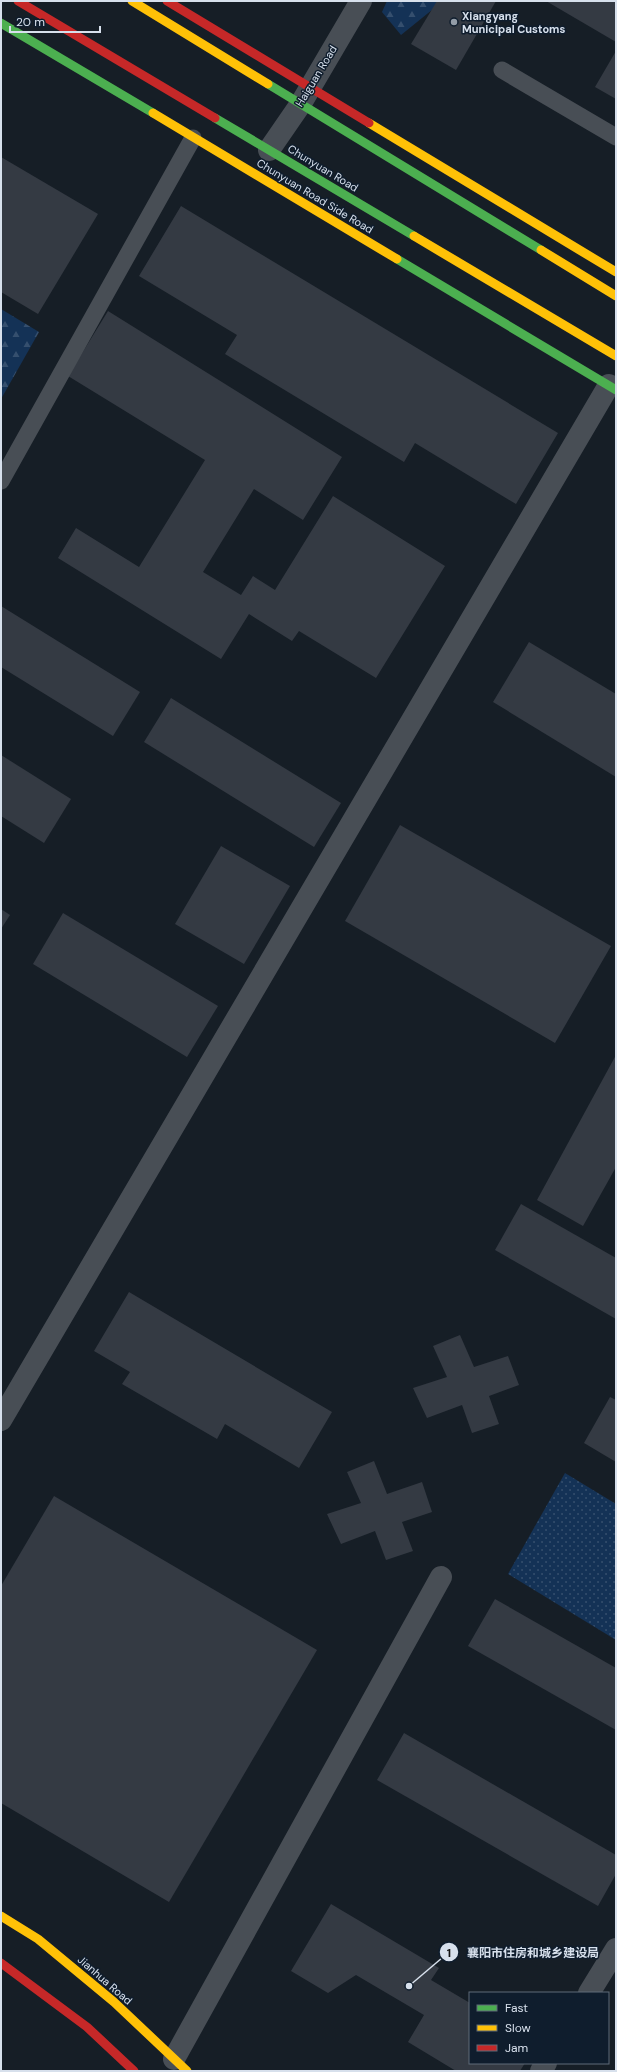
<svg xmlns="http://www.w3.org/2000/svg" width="617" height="2072" viewBox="0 0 617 2072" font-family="'DM Sans','Noto Sans SC',sans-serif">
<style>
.grass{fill:url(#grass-dots)}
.forest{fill:url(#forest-firs)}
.building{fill:#343a43}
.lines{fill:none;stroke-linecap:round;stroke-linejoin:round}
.lane{stroke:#484e55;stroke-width:17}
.street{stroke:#484e55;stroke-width:22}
.fast{stroke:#4caf50;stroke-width:9}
.slow{stroke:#ffc107;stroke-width:9}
.jam{stroke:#c62828;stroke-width:9}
.poi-dot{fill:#939ca7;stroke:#0f1d2d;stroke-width:1.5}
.labels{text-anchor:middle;stroke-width:3;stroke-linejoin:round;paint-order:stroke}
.poi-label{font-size:11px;font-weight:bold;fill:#d7e0ec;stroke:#0f1d2d;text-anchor:start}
.street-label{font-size:11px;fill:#d7e0ec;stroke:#0f1d2d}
.leader{fill:none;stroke:#d7e0ec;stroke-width:1.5}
.callout-dot{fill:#d7e0ec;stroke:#0f1d2d;stroke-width:1.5}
.mark-label{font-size:12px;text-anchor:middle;font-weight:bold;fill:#111}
.callout-label{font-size:12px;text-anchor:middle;font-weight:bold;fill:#d7e0ec;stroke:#0f1d2d;stroke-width:3;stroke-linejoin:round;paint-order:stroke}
</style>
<defs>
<pattern id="grass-dots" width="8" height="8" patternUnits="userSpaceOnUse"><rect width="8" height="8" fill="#143256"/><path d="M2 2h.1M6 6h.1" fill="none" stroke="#354f6e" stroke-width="1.8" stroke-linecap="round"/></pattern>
<pattern id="forest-firs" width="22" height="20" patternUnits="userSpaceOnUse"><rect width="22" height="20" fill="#143256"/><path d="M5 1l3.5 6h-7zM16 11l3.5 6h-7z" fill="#354f6e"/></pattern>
</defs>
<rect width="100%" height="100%" fill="#161e26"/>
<polygon class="grass" points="565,1473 616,1504 616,1640 508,1574"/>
<g class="forest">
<polygon points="387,1 443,1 401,35 382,12"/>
<polygon points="1,309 39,332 1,399"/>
</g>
<g class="building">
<polygon points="437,1 496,1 456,70 411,44"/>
<polygon points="546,1 616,1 616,42"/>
<polygon points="616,51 616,99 595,87"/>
<polygon points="1,157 98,214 38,314 1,292"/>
<polygon points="181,206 558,433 516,504 415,443 404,462 225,354 237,335 139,276"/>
<polygon points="108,311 342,457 303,520 254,489 203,572 241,595 253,576 275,590 333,496 445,566 376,678 299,631 292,641 249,614 221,659 58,558 76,528 139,567 205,460 68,376"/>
<polygon points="1,606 140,692 113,736 1,667"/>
<polygon points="529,642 616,694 616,777 493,702"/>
<polygon points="171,698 341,803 314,847 144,742"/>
<polygon points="1,755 71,799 44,843 1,816"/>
<polygon points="400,825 611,946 555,1043 345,921"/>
<polygon points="221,846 290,886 244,964 175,924"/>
<polygon points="1,909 10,915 1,929"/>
<polygon points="63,913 218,1006 187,1057 33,964"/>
<polygon points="616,1055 616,1167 583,1226 537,1200"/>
<polygon points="521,1204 616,1258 616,1319 495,1250"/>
<polygon points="129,1292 332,1412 299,1468 225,1424 217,1439 122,1384 130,1372 94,1351"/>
<polygon points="460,1335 474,1367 508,1356 519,1385 489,1396 499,1424 472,1433 462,1405 427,1418 413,1388 447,1377 433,1346"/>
<polygon points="610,1397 616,1400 616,1462 584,1443"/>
<polygon points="374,1461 387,1494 422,1482 432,1512 402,1522 413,1551 386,1560 375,1531 341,1544 327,1514 361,1503 347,1472"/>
<polygon points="54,1496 317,1650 169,1902 1,1803 1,1586"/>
<polygon points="495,1599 616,1668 616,1730 468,1646"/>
<polygon points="404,1733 616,1855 616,1874 598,1906 377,1780"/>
<polygon points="331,1904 439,1968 431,1980 470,2003 470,2063 525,2063 520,2071 456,2071 408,2042 424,2015 356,1975 328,1993 291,1971"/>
</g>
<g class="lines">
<g class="lane">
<polyline points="502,70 616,137"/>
<polyline points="1,481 193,138"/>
</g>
<g class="street">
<polyline points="269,150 300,105 361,1"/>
<polyline points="1,1420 609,385"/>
<polyline points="589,1993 616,1949"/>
<polyline points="174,2059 441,1577"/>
<polyline points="541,2071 546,2063"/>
</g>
<g class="fast">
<polyline points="1,23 153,113"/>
<polyline points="268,84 541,250"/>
<polyline points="215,118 414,236"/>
<polyline points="397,259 616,390"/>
</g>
<g class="slow">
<polyline points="132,1 268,84"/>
<polyline points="153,113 397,259"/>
<polyline points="369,123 616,272"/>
<polyline points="414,236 616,356"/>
<polyline points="541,250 616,296"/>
<polyline points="1,1916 38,1939 114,2002 187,2071"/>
</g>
<g class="jam">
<polyline points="18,1 215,118"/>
<polyline points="167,1 369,123"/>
<polyline points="1,1963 87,2027 134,2071"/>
</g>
</g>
<circle class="poi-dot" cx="454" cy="22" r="4"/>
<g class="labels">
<g class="poi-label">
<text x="462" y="20">Xiangyang<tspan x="462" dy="13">Municipal Customs</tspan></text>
</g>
<g class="street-label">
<text transform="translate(316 76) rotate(-59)" y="4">Haiguan Road</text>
<text transform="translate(323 168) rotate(31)" y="4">Chunyuan Road</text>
<text transform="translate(315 196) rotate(31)" y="4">Chunyuan Road Side Road</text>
<text transform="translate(105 1980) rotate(41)" y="4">Jianhua Road</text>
</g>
</g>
<path class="leader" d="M409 1986L449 1952"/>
<g class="callout-dot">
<circle cx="409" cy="1986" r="4"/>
<circle cx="449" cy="1952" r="10"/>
</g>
<g class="mark-label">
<text x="449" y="1957">1</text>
</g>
<g class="callout-label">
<text x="533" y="1957">襄阳市住房和城乡建设局</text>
</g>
<rect width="617" height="2072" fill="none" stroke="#d7e0ec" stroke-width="4"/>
<rect x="469" y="1992" width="140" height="72" fill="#0f1d2d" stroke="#5f6b79"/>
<rect x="477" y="2005" width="20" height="6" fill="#4caf50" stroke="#5f6b79"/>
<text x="505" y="2012" font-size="12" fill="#d7e0ec">Fast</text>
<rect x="477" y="2025" width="20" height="6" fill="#ffc107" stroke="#5f6b79"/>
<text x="505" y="2032" font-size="12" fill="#d7e0ec">Slow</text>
<rect x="477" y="2045" width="20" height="6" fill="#c62828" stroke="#5f6b79"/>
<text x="505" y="2052" font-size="12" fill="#d7e0ec">Jam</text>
<path d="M10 26v6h90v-6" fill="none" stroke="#d7e0ec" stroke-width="2"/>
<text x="16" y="26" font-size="12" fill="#d7e0ec" stroke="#0f1d2d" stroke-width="3" paint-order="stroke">20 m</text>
</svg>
